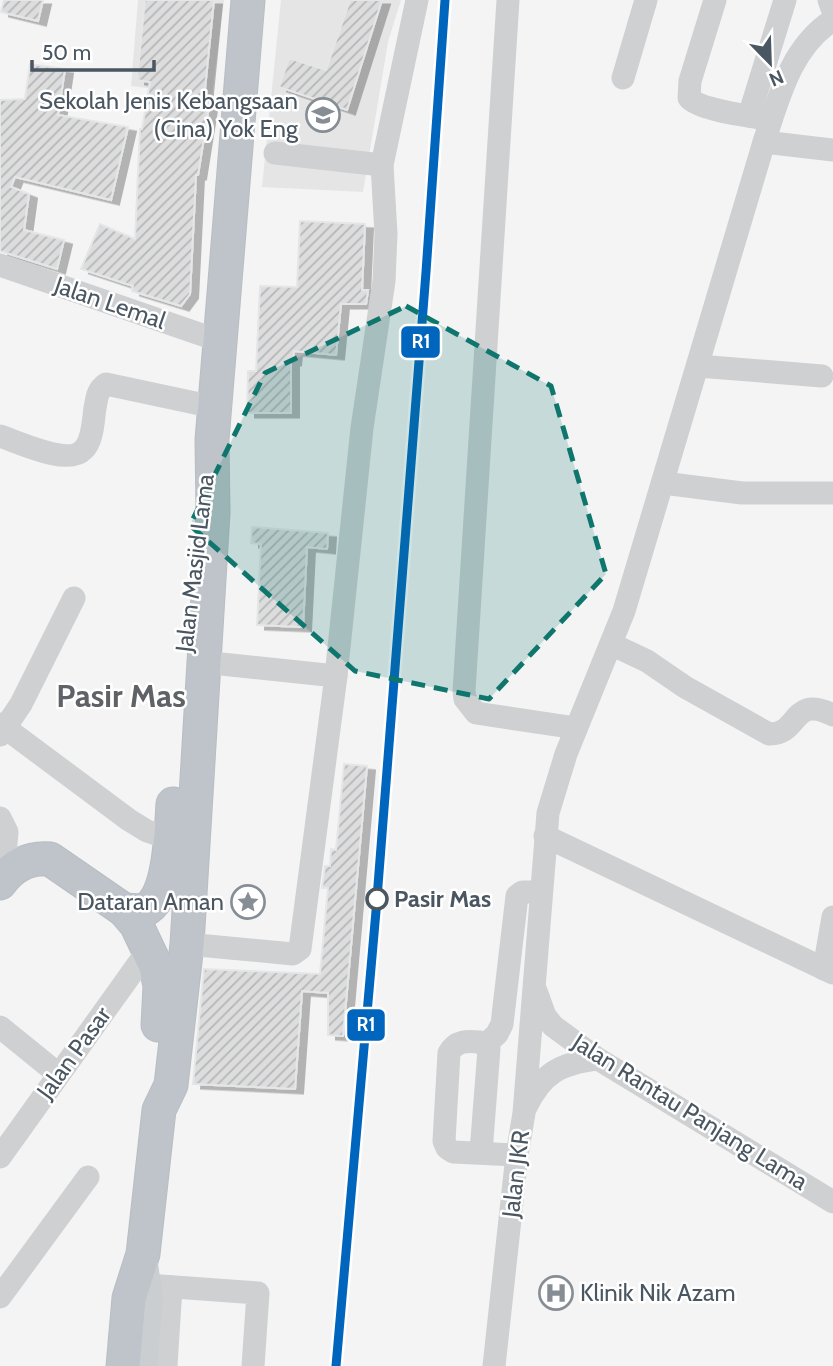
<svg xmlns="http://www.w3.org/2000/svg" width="833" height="1366" viewBox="0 0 833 1366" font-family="Cabin,sans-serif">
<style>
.education{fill:#e6e5e6}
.building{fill:url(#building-hatch);stroke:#e5e6e7;stroke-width:2;filter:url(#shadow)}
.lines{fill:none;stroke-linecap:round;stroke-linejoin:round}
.highway-casing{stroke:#b9bec3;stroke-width:35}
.minor{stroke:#ced0d2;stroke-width:23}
.major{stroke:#caced1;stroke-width:28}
.highway{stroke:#bec4c9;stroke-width:33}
.rail-1-casing{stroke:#fff;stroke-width:14}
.rail-1{stroke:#0065bd;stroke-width:9}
.marked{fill:#0f766e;fill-opacity:0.2;stroke:#0f766e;stroke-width:5;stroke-dasharray:14 9;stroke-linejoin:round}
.stop-dot{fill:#fff;stroke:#4a5661;stroke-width:3.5}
.labels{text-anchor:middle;stroke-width:5;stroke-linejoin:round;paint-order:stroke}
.poi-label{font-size:24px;fill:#4a5661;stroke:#fff;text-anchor:end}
.street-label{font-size:24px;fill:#4a5661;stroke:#fff}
.stop-label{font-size:24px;font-weight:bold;fill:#4a5661;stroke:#fff;text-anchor:start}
.district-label{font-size:32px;font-weight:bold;fill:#5f6368;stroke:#fff}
.line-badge{stroke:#fff;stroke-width:2.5}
.badge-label{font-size:19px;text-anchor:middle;font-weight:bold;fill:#fff}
</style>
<defs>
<pattern id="building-hatch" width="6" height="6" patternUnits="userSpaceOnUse" patternTransform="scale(1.75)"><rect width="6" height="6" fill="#ddddde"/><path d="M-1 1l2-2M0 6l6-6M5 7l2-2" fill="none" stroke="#b5b6b7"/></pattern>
<filter id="shadow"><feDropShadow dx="8" dy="4.5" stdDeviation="0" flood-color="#0004"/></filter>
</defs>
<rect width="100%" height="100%" fill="#f4f4f4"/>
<g class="education">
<polygon points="138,0 224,0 212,96 131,86"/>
<polygon points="281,0 401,0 388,42 363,192 262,187"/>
</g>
<g class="building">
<polygon points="4,0 43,0 38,21 1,12"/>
<polygon points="145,0 214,0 204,99 210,100 198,175 196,175 190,294 181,306 132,291 133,286 81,269 100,224 135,239 140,129 142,129 150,82 137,80"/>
<polygon points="350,0 382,0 347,110 279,87 289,58 326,70"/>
<polygon points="30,64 65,69 58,115 128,127 111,200 15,177 11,187 29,194 24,230 64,240 57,269 0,251 0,100 25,99"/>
<polygon points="300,221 365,224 362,290 368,290 366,304 341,304 336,355 294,351 293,361 291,361 291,413 247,413 248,371 256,371 260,286 297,287"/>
<polygon points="252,527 328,533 327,549 307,547 303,627 257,625 261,544 251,543"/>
<polygon points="344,764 367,766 343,1036 328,1035 328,993 302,991 295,1089 193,1084 204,969 320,974 328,888 322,888 325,866 330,866 331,849 336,850"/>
</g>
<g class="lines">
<g class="highway-casing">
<g id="highway">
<path d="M0,883C12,866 29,857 50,859L124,910L136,924L156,966L160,986L158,1025"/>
<path d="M124,910C129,910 136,911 141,911C171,905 171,828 173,804"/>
<polyline points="123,1366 129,1298 143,1254 159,1110 171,1085 187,944 213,513 212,440 248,0"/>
</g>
</g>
<g class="minor">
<polyline points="508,0 464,691 465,699 476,713 576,728"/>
<path d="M715,0L690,81L689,98C701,111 753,116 771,120"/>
<polyline points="829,0 833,11"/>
<polyline points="623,78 646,0"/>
<polyline points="749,116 785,0"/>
<polyline points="764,142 833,150"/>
<polyline points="275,153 382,165"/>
<polyline points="0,265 220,341"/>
<polyline points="698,366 822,376"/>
<path d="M0,436C18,442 68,466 83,450C93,441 93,421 95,408C97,398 97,390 106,384L214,407"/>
<polyline points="663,483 742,493 833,493"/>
<path d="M611,644L647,661L685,687L769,734C800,735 791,694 833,715"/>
<polyline points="336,676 362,428 384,281 386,234 382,165 417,0"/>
<polyline points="0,724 129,820 147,831 170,839"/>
<polyline points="0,735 21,704 74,598"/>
<polyline points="0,818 7,832 3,878"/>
<polyline points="545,836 833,973"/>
<polyline points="187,944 293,954 300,949 336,676 202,662"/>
<polyline points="824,969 833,917"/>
<polyline points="536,991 545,1016 553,1026 598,1059 833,1202"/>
<polyline points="0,1027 58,1074"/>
<polyline points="485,1045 497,1034 502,1024 517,896 522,892 540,892"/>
<path d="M526,1107C542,1073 561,1063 598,1059"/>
<path d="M481,1152L489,1049L480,1042C467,1041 456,1040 449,1053L444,1141L447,1148L453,1152L517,1155"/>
<polyline points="0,1157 149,949"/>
<polyline points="147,1285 258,1293 253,1366"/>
<polyline points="0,1297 88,1177"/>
<polyline points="166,1366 171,1287"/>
<path d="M494,1366L517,1155L524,1113L548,813L566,754L624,611L764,142C779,97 791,47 833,20"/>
</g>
<polyline class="major" points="143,1257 149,1299 143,1366"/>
<use href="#highway" class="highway"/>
<g class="rail-1-casing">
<polyline id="rail-1" points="336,1366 376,911 426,272 445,0"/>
</g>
<use href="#rail-1" class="rail-1"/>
</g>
<path class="marked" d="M406,306L551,386L606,574L489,699L355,671L190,525L265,373Z"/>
<defs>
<g id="school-ring" transform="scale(1.75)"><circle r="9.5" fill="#fff" stroke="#868d94" stroke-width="1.5"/><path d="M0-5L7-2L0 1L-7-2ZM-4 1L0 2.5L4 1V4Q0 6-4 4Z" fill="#868d94"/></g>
<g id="sight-ring" transform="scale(1.75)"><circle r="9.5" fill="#fff" stroke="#868d94" stroke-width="1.5"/><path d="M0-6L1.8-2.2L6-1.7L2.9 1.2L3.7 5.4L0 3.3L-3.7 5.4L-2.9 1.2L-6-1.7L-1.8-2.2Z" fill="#868d94"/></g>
<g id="hospital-ring" transform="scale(1.75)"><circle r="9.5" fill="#fff" stroke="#868d94" stroke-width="1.5"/><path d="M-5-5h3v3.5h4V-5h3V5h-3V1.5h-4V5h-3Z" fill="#868d94"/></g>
</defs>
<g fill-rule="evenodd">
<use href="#school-ring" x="323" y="115"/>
<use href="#sight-ring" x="248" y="902"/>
<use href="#hospital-ring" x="556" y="1293"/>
</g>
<circle class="stop-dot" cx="377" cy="899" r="10"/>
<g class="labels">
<g class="poi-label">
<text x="298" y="109">Sekolah Jenis Kebangsaan<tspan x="298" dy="28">(Cina) Yok Eng</tspan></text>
<text x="224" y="910">Dataran Aman</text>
<text x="580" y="1301" text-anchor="start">Klinik Nik Azam</text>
</g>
<g class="street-label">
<text transform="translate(110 303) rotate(19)" y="8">Jalan Lemal</text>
<text transform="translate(195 563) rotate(-83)" y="8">Jalan Masjid Lama</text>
<text transform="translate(74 1053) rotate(-54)" y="8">Jalan Pasar</text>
<text transform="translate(690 1112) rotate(32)" y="8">Jalan Rantau Panjang Lama</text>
<text transform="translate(516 1174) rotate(-83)" y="8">Jalan JKR</text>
</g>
<g class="stop-label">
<text x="394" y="907">Pasir Mas</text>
</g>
<g class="district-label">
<text x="121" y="707">Pasir Mas</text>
</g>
</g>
<g class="line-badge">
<rect x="400" y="325" width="41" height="34" rx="7" fill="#0065bd"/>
<rect x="346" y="1008" width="40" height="34" rx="7" fill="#0065bd"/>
</g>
<g class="badge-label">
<text x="421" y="348">R1</text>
<text x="366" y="1031">R1</text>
</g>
<g transform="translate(770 63) rotate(157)" stroke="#ffffff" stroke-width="5" paint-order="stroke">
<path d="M0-5L12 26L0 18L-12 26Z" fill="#4a5661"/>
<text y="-10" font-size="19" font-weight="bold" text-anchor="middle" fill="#4a5661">N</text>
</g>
<path d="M32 60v10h122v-10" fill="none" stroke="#4a5661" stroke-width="3.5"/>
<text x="42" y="60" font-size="21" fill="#4a5661" stroke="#ffffff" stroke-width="5" paint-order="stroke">50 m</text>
</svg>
